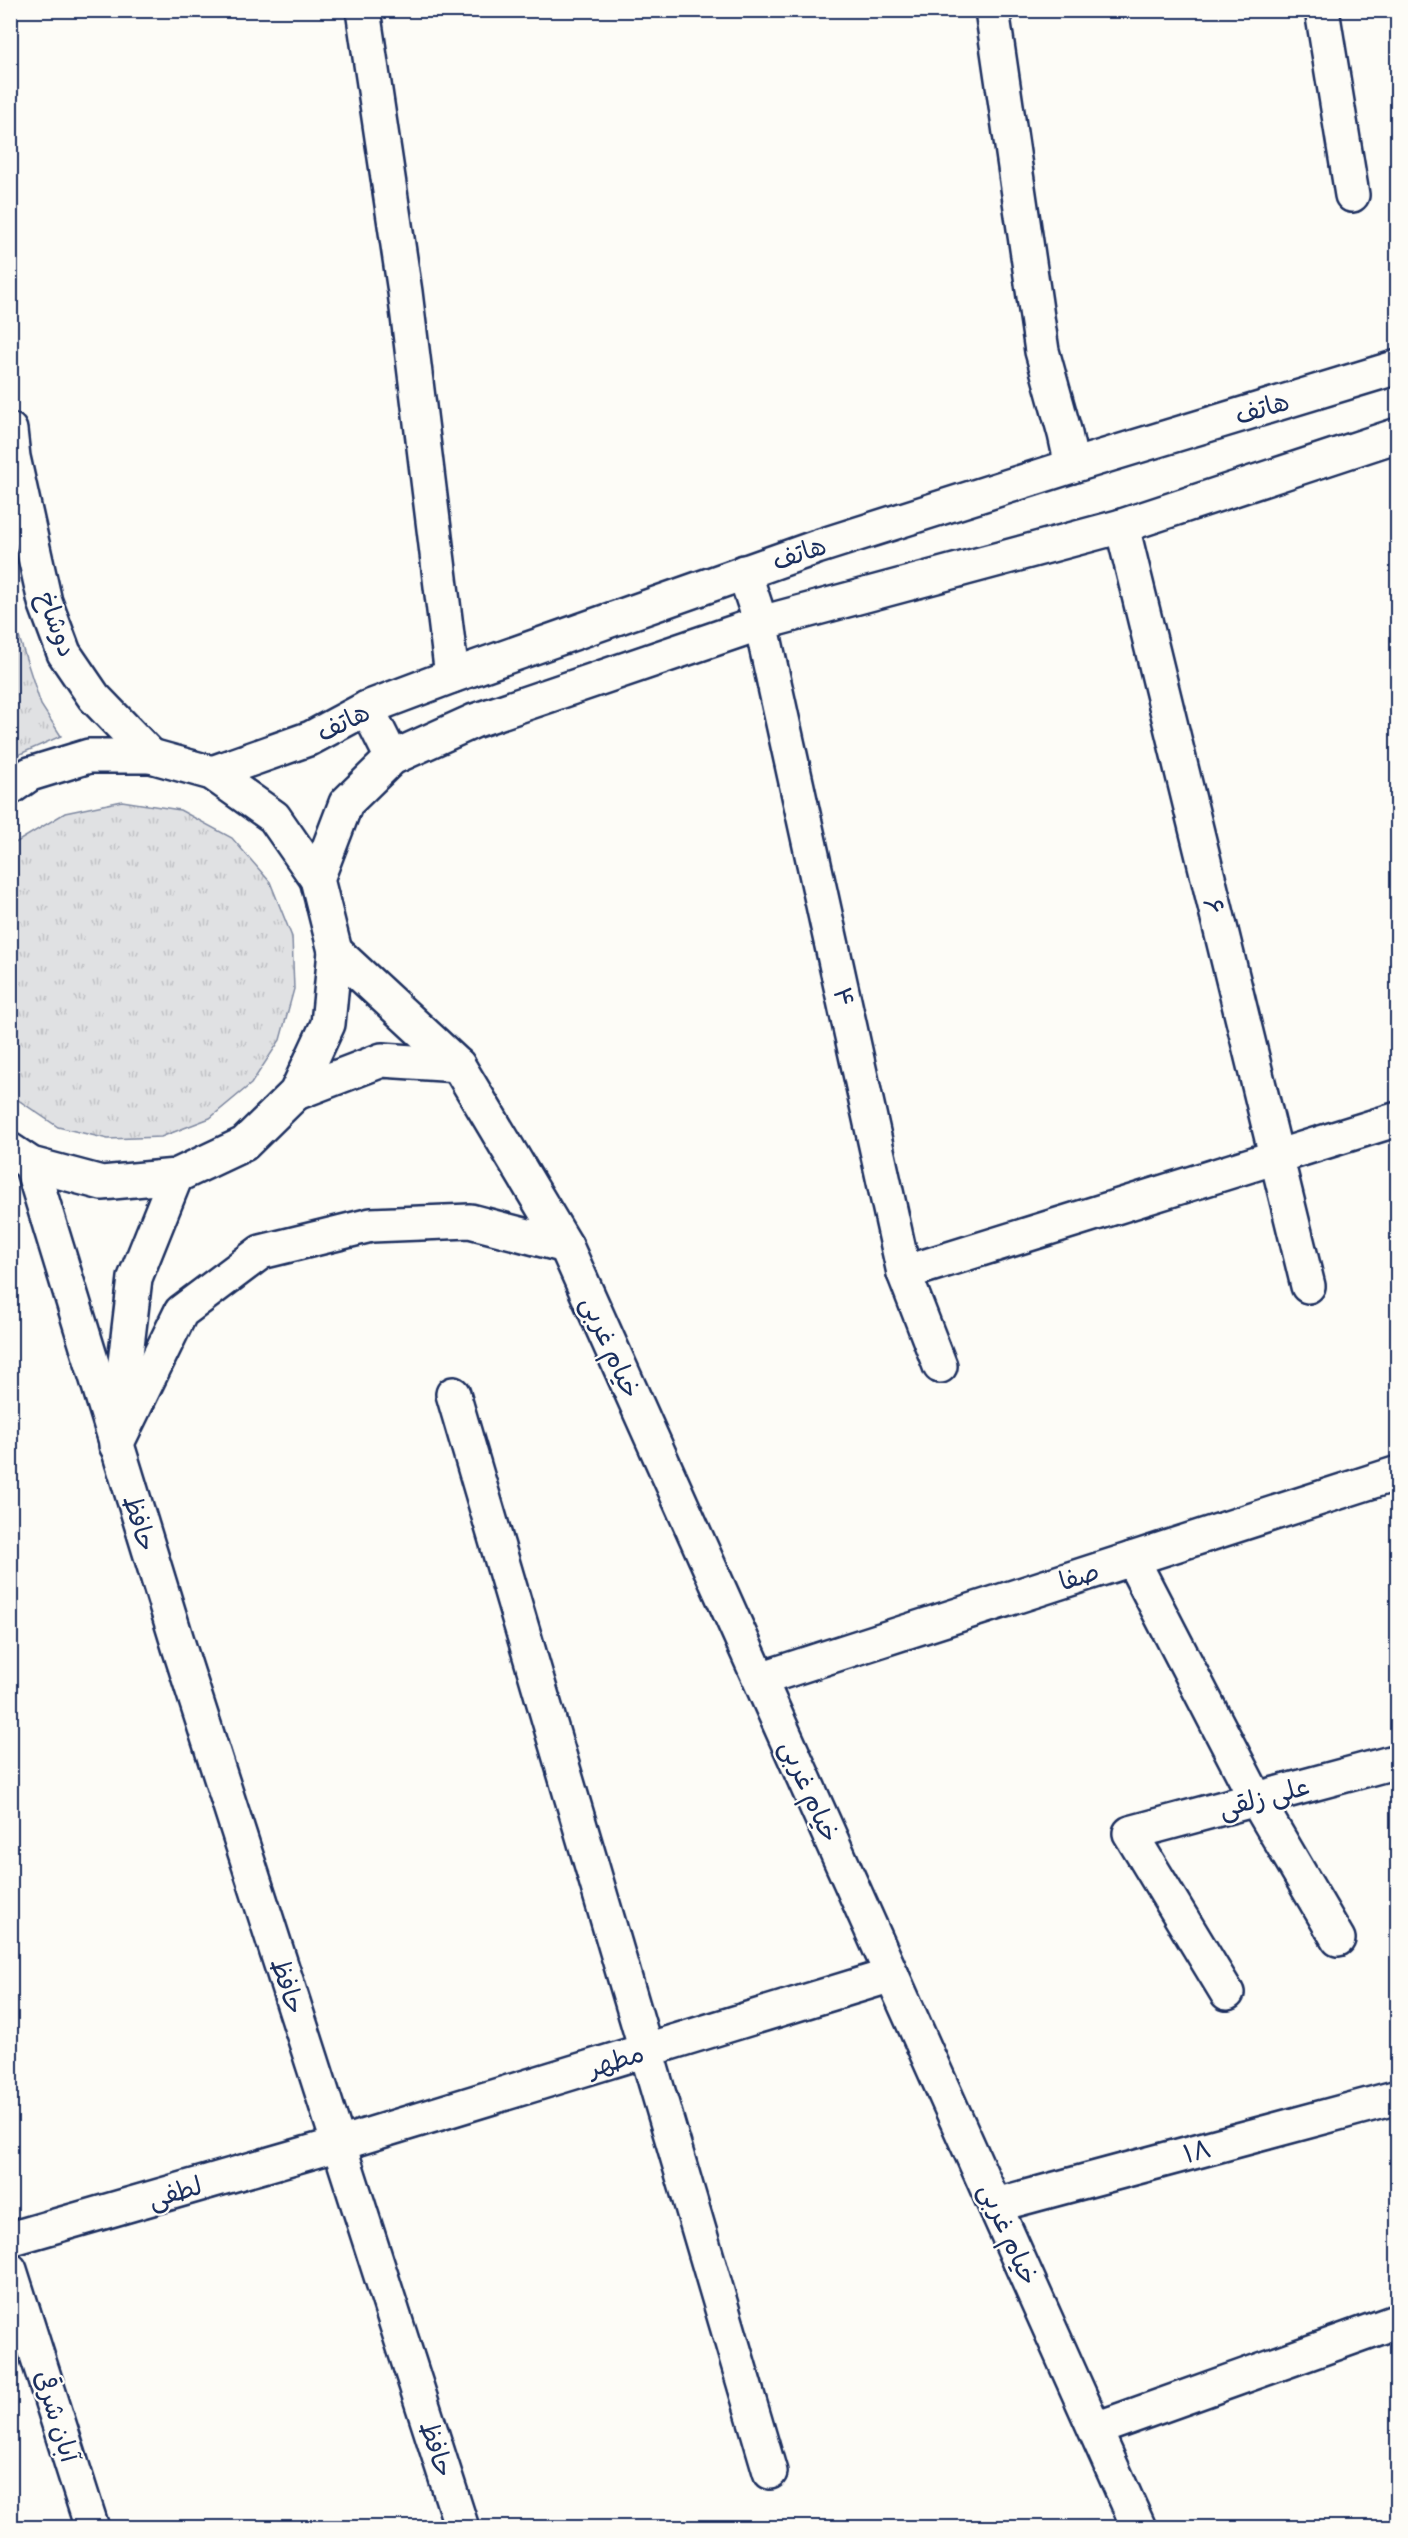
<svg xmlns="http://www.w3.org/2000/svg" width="1408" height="2538" viewBox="0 0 1408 2538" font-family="Itim,'Playpen Sans Arabic',sans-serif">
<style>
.grass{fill:url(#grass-tufts);stroke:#7e88a0;stroke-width:1.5}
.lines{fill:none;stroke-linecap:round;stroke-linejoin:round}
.minor-casing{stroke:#1b2f5e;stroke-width:38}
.minor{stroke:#fdfcf7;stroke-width:33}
.labels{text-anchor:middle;stroke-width:4.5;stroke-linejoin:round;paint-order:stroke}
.street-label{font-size:26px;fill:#1b2f5e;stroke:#fdfcf7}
</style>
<defs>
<pattern id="grass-tufts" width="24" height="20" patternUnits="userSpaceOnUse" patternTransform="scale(1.5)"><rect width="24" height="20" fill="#e0e1e3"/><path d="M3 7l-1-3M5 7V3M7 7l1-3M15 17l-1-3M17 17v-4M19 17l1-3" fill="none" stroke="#c0c1c5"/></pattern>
</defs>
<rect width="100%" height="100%" fill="#fdfcf7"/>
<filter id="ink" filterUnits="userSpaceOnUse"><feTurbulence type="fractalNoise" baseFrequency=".0167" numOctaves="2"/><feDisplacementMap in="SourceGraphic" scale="12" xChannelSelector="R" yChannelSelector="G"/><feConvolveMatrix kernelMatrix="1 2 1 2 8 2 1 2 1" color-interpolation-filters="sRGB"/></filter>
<g filter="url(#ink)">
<g class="grass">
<polygon points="11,600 18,634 41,705 61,736 11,758"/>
<polygon points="122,801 180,810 232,838 270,882 292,937 294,989 280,1040 251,1084 210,1118 161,1137 108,1139 58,1127 11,1095 10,848 15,843 65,813"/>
</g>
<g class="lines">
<g class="minor-casing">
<g id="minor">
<polyline points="363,10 405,292 452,676"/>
<polyline points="992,10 1042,351 1065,434 1072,466"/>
<polyline points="1322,10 1352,195"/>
<polyline points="10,430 13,457 45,602 64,653 94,697 151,756"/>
<polyline points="1122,526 1308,1286"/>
<polyline points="744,572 761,623 904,1273 940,1366"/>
<polyline points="367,708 392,758"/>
<polyline points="212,773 311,738 367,708 452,676 817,547 1072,466 1398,367"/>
<polyline points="10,788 30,774 89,756 151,756 212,773 274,817 317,879 335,951 328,1024 296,1093 244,1144 176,1176 102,1183 31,1164 10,1150"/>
<polyline points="317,879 346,803 392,758 474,721 761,623 1122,526 1398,435"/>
<polyline points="335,951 458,1065 566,1246 1139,2528"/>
<polyline points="296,1093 382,1060 458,1065"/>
<polyline points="31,1164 179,1647 462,2528"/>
<polyline points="904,1273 1398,1119"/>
<polyline points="453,1394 770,2472"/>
<polyline points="118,1422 135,1278 176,1176"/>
<polyline points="116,1445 181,1312 261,1252 371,1225 470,1221 566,1246"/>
<polyline points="1132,1559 1256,1799 1338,1939"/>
<polyline points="760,1679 1398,1473"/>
<polyline points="1227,1993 1130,1833 1398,1761"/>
<polyline points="996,2205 1398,2097"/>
<polyline points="10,2239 339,2144 892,1975"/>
<polyline points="10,2270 92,2528"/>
<polyline points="1096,2429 1398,2321"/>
</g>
</g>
<use href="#minor" class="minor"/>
</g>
</g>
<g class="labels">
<g class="street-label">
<text transform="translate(1262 408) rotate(-17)" y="9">هاتف</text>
<text transform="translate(799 553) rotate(-19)" y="9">هاتف</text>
<text transform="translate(57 624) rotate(69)" y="9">دوشاخ</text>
<text transform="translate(343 722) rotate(-26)" y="9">هاتف</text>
<text transform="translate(1214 906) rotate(76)" y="9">۶</text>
<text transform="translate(844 997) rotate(78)" y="9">۴</text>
<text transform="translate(611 1347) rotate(66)" y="9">خیام غربی</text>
<text transform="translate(140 1523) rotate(73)" y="9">حافظ</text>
<text transform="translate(1079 1576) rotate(-18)" y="9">صفا</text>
<text transform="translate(810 1791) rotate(66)" y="9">خیام غربی</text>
<text transform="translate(1264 1797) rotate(-15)" y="9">علی زلقی</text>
<text transform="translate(288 1986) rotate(72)" y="9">حافظ</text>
<text transform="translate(616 2060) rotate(-17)" y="9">مطهر</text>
<text transform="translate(1197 2151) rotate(-15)" y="9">۱۸</text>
<text transform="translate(175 2192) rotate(-16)" y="9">لطفی</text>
<text transform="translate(1009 2234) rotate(66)" y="9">خیام غربی</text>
<text transform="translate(57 2416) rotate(73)" y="9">آبان شرقی</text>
<text transform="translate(437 2449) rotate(72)" y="9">حافظ</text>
</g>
</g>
<rect width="1408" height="2538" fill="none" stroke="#fdfcf7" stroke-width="36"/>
<rect x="18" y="18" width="1372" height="2502" fill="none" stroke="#1b2f5e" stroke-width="2" filter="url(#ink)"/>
</svg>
